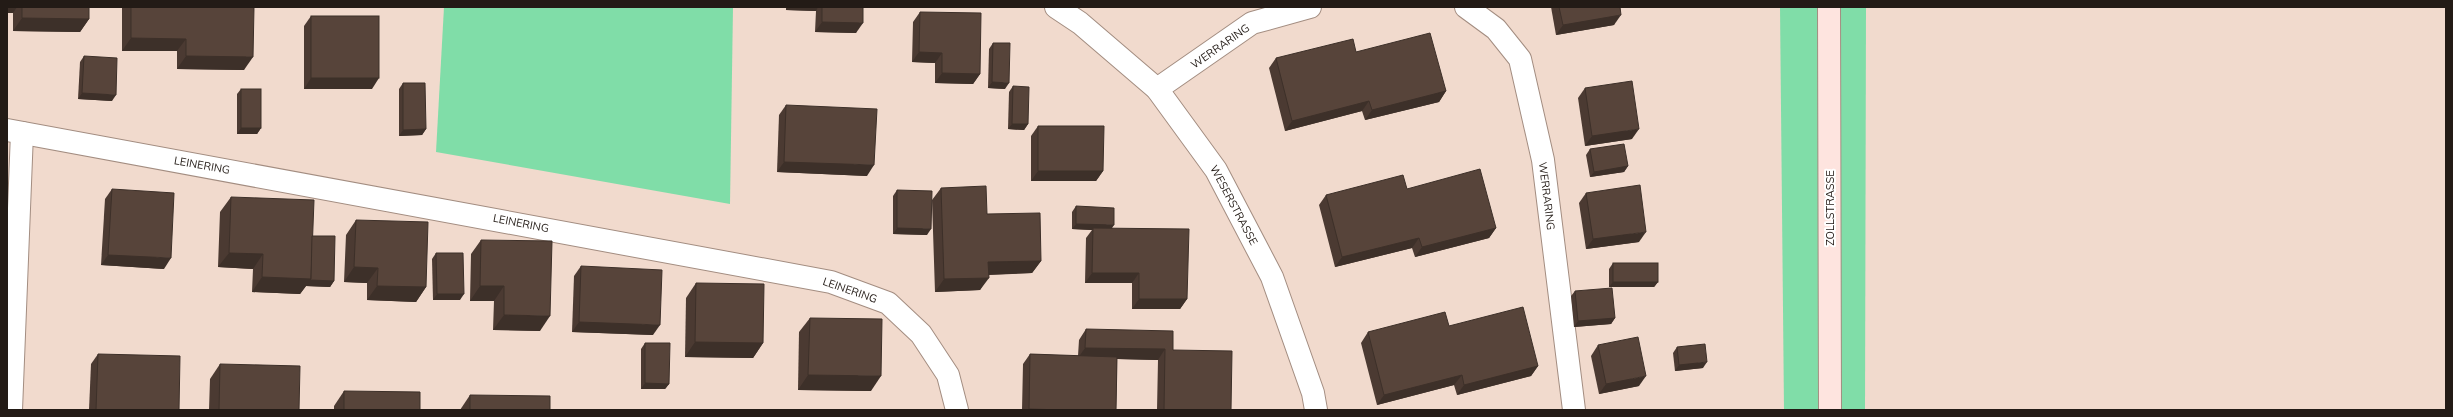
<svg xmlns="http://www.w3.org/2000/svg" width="2453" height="417" viewBox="0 0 2453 417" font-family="Mulish,sans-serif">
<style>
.green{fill:#80dda8}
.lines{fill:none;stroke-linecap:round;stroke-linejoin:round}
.street-casing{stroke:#a38d81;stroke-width:24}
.secondary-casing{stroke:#a38d81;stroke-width:24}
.street{stroke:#fff;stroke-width:22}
.secondary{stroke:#fee4df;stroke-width:22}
.wall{fill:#4b3a32}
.shaded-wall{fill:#3d3029}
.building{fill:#57443a;stroke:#3d3029}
.labels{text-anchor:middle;stroke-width:4;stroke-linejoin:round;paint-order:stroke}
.street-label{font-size:11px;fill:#231b16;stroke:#fff}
</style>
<rect width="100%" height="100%" fill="#f1dacd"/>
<g class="green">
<polygon points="444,7 733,7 730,204 436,152"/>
<polygon points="1780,7 1866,7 1865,410 1784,410"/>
</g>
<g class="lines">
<g class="street-casing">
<g id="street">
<polyline points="1056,7 1080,23 1157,89 1216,170 1272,277 1313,393 1316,410"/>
<polyline points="1466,7 1496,29 1520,59 1543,160 1574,410"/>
<polyline points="1157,89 1252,23 1310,7"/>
<polyline points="7,130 831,282 888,303 921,334 948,375 957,410"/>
<polyline points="11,410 22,133"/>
</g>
</g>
<g class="secondary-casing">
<polyline id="secondary" points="1829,7 1830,410"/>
</g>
<use href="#street" class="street"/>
<use href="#secondary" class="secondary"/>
</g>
<g class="wall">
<polygon points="7,7 89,7 89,19 80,32 13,31 13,13"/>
<polygon points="122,7 254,7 244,70 177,69 177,51 122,51"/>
<polygon points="786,7 863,7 856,33 815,32 816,11 786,10"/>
<polygon points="1551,7 1620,7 1614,25 1556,35"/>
<polygon points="920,12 980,74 973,84 935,83 935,63 912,62 913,22"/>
<polygon points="311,16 372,89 304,89 304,26"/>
<polygon points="993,43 1005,89 988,88 989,49"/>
<polygon points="1356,52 1446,91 1439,102 1365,120 1362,111 1285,131 1269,68 1276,58"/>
<polygon points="84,56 112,101 78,99 80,62"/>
<polygon points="403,83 426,129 422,135 399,136 399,89"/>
<polygon points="1013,86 1028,124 1024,130 1008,129 1009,92"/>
<polygon points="1585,88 1632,139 1585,146 1578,98"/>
<polygon points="241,89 261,128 257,134 237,134 237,94"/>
<polygon points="786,105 867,176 777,172 779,115"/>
<polygon points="1038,126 1103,171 1096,181 1031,181 1031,136"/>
<polygon points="1590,149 1628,166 1624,172 1590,177 1586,155"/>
<polygon points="941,188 987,214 1041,261 1032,273 989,275 980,290 935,292 932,200"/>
<polygon points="112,189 164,269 101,265 105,199"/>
<polygon points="1407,189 1496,228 1489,238 1415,257 1412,248 1335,267 1319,205 1326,195"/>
<polygon points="897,190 927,235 893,234 893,196"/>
<polygon points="1586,193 1639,242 1586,249 1579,203"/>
<polygon points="231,197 312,236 334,281 330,287 306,286 300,294 252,292 253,269 218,267 220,212"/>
<polygon points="1076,206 1112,228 1187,299 1180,309 1132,309 1132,283 1085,283 1086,238 1092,230 1072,229 1072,212"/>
<polygon points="356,220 426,287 416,302 367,300 367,283 344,282 346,235"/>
<polygon points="481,240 540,331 493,330 494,301 470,301 471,254"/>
<polygon points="436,253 460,300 433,300 432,259"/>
<polygon points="1613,263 1658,282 1654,287 1609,287 1609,269"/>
<polygon points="581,266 653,335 572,332 574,276"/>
<polygon points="696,283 763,343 753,358 685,357 686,298"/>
<polygon points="1575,291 1615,318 1611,324 1574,327 1571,296"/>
<polygon points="810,318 871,391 798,390 799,332"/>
<polygon points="1449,326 1538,366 1531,376 1457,395 1454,385 1377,405 1361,343 1368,332"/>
<polygon points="1086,329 1173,350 1231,410 1157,410 1158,360 1117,359 1116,410 1022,410 1023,364 1030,354 1078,356 1079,340"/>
<polygon points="645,343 669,384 665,389 641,389 641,349"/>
<polygon points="1598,345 1639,386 1599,394 1591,356"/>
<polygon points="1677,347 1703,368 1675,371 1673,353"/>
<polygon points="98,354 179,410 89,410 91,364"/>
<polygon points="220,364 299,410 209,410 210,379"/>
<polygon points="344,391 420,410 334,410 334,406"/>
<polygon points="470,395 550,410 460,410"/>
</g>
<g class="shaded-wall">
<polygon points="7,7 17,7 13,13 7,13"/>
<polygon points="787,7 818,7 816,11 786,10"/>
<polygon points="1621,15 1614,25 1556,35 1563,25"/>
<polygon points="22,18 89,19 80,32 13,31"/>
<polygon points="822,22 863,23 856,33 815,32"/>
<polygon points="131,38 186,39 177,51 122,51"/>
<polygon points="919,52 942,53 935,63 912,62"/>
<polygon points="186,56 253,57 244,70 177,69"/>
<polygon points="942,73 980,74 973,84 935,83"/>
<polygon points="311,78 379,78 372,89 304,89"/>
<polygon points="992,82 1009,83 1005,89 988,88"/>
<polygon points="1446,91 1439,102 1365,120 1372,110"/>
<polygon points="82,93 116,95 112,101 78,99"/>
<polygon points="1369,101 1362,111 1285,131 1292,121"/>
<polygon points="1012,124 1028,124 1024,130 1008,129"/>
<polygon points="241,128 261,128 257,134 237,134"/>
<polygon points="426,129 422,135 399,136 403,130"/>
<polygon points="1639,129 1632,139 1585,146 1592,136"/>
<polygon points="784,162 874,165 867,176 777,172"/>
<polygon points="1628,166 1624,172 1590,177 1594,172"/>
<polygon points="1038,171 1103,171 1096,181 1031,181"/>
<polygon points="1076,224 1114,225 1110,231 1093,228 1092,230 1072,229"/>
<polygon points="897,228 931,229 927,235 893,234"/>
<polygon points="1496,228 1489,238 1415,257 1422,247"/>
<polygon points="1646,232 1639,242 1586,249 1593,239"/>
<polygon points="1419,238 1412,248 1335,267 1342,257"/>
<polygon points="229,253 263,254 253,269 218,267"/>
<polygon points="108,255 171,258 164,269 101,265"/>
<polygon points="1041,261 1032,273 980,275 988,262"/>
<polygon points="354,267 378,268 367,283 344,282"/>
<polygon points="1092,273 1139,273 1132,283 1085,283"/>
<polygon points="262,277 311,279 334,281 330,287 306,286 300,294 252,292"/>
<polygon points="989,278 980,290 935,292 944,279"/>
<polygon points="1613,282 1658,282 1654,287 1609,287"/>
<polygon points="377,286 426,287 416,302 367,300"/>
<polygon points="480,286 504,286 494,301 470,301"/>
<polygon points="437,294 464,294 460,300 433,300"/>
<polygon points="1139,299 1187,299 1180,309 1132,309"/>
<polygon points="504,315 550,316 540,331 493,330"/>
<polygon points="1615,318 1611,324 1574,327 1578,321"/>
<polygon points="579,322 660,325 653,335 572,332"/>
<polygon points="695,342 763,343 753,358 685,357"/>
<polygon points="1085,348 1165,349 1158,360 1078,358"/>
<polygon points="1707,362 1703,368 1675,371 1679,365"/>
<polygon points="1538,366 1531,376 1457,395 1464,385"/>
<polygon points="808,375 881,376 871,391 798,390"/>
<polygon points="1462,375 1454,385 1377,405 1384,395"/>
<polygon points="1646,376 1639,386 1599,394 1606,384"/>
<polygon points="645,383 669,384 665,389 641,389"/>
<polygon points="1029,409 1064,410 1028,410"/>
</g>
<g class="building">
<polygon points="22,7 89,7 89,19 22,18"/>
<polygon points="131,7 254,7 253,57 186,56 186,39 131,38"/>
<polygon points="822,7 863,7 863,23 822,22"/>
<polygon points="1559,7 1620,7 1621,15 1563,25"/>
<polygon points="920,12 981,13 980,74 942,73 942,53 919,52"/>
<rect x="311" y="16" width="68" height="62"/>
<polygon points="1430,33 1446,91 1372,110 1369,101 1292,121 1276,58 1353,39 1356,52"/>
<polygon points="993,43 1010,43 1009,83 992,82"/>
<polygon points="84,56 117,58 116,95 82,93"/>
<polygon points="1632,81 1639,129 1592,136 1585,88"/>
<polygon points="403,83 425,83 426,129 403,130"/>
<polygon points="1013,86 1029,87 1028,124 1012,124"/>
<rect x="241" y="89" width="20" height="39"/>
<polygon points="786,105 877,109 874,165 784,162"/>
<polygon points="1038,126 1104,126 1103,171 1038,171"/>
<polygon points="1624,144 1628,166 1594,172 1590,149"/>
<polygon points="1480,169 1496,228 1422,247 1419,238 1342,257 1326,195 1403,175 1407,189"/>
<polygon points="1640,185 1646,232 1593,239 1586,193"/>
<polygon points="986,186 987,214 1040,213 1041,261 988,262 989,278 944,279 941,188"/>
<polygon points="112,189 174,193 171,258 108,255"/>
<polygon points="897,190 932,191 931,229 897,228"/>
<polygon points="231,197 314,200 311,279 262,277 263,254 229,253"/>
<polygon points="1076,206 1114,208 1114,225 1076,224"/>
<polygon points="356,220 428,222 426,287 377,286 378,268 354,267"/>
<polygon points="1093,228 1189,229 1187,299 1139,299 1139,273 1092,273"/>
<polygon points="312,236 335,236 334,281 310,280 311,279"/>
<polygon points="481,240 552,241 550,316 504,315 504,286 480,286"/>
<polygon points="436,253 463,253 464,294 437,294"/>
<rect x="1613" y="263" width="45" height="19"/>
<polygon points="581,266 662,270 660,325 579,322"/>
<polygon points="696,283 764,284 763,343 695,342"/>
<polygon points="1612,288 1615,318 1578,321 1575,291"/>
<polygon points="1523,307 1538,366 1464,385 1462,375 1384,395 1368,332 1445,312 1449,326"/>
<polygon points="810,318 882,319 881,376 808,375"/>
<polygon points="1086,329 1173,331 1173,350 1232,351 1231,410 1164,410 1165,349 1085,348"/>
<polygon points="1638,337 1646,376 1606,384 1598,345"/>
<polygon points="645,343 670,343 669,384 645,383"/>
<polygon points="1705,344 1707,362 1679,365 1677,347"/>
<polygon points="98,354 180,356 179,410 96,410"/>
<polygon points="1030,354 1117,357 1116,410 1064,410 1029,409"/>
<polygon points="220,364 300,366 299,410 219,410"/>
<polygon points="344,391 420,392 420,410 344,410"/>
<polygon points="470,395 550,396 550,410 470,410"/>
</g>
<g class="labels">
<g class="street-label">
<text transform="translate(1220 46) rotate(-35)" y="4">WERRARING</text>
<text transform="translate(202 165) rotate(10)" y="4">LEINERING</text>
<text transform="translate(1547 196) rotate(83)" y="4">WERRARING</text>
<text transform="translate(1234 205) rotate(62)" y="4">WESERSTRASSE</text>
<text transform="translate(1830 208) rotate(-90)" y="4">ZOLLSTRASSE</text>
<text transform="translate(521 223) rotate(11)" y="4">LEINERING</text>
<text transform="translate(850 290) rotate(19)" y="4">LEINERING</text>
</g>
</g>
<rect width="2453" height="417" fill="none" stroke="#231b16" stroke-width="16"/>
</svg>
